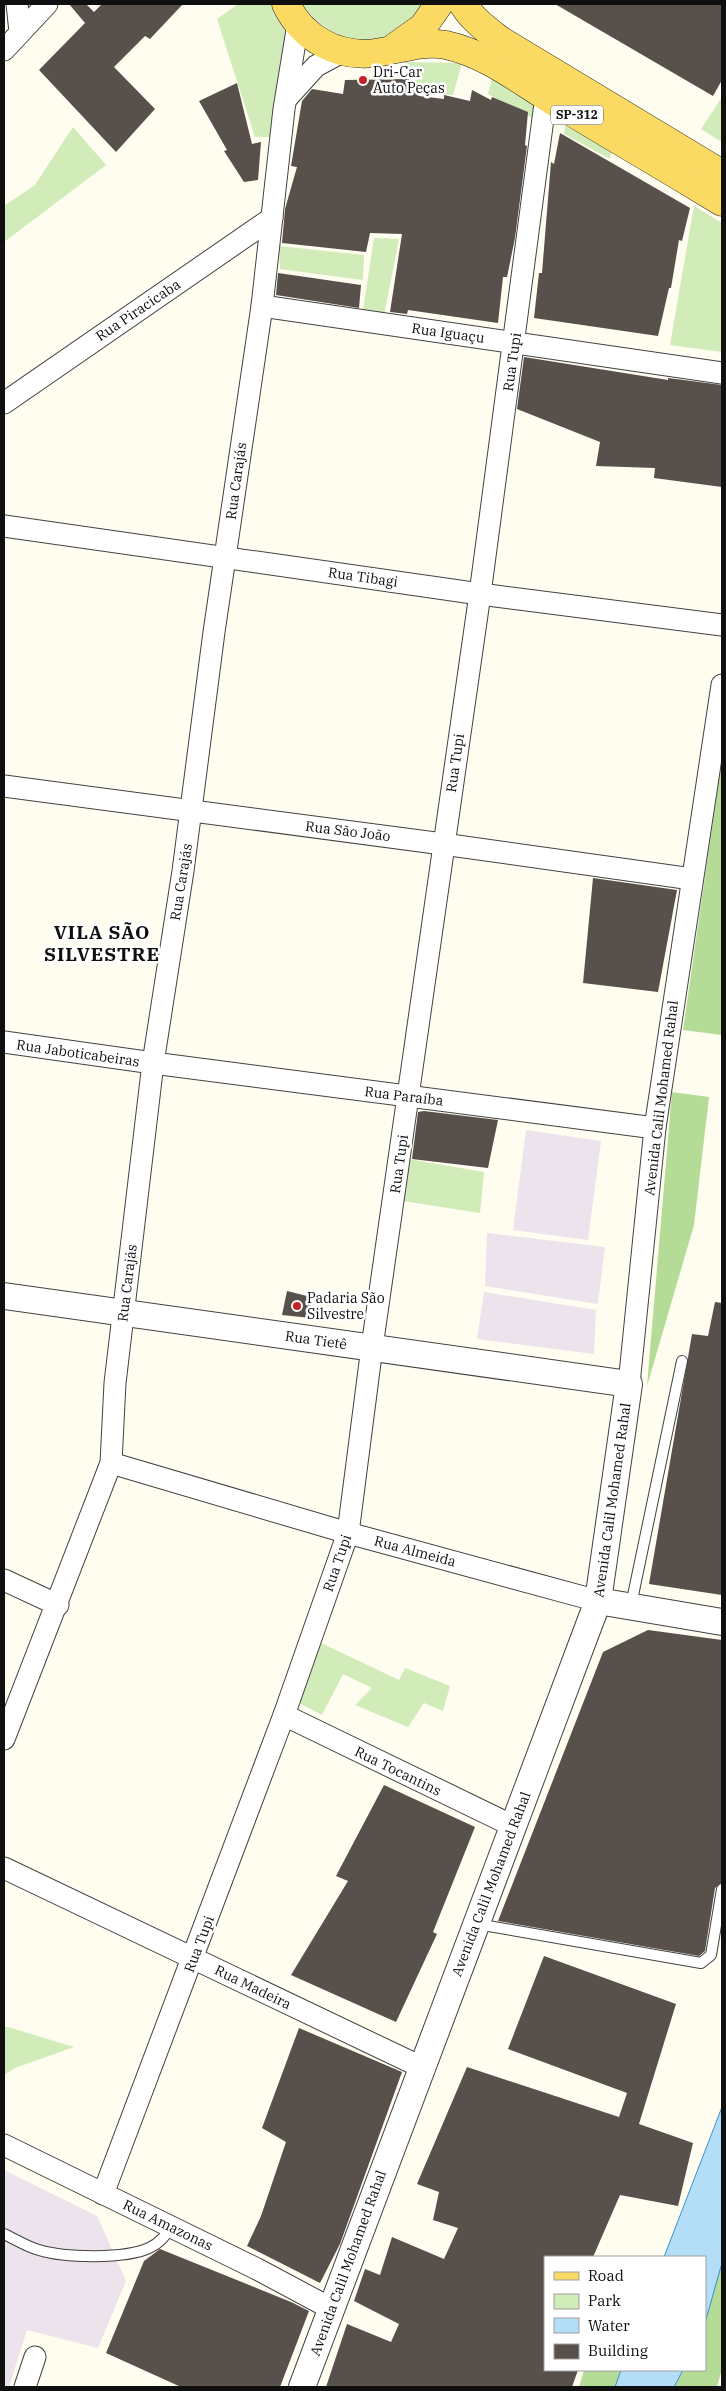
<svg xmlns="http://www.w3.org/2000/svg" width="726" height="2391" viewBox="0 0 726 2391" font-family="'IBM Plex Serif',serif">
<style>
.industrial{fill:#ede3ed}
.green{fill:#d1ebb9}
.forest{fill:#b5dc97}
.water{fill:#b4ddf8;stroke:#3990d1}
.building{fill:#58504b}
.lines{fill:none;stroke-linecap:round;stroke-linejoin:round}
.service-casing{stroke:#424242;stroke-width:12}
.minor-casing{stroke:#424242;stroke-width:23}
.tertiary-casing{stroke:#424242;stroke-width:28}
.primary-casing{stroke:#202020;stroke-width:29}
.service{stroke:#fff;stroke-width:10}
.minor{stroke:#fff;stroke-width:21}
.tertiary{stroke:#fff;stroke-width:26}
.primary{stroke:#fbda64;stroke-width:28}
.poi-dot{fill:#c32226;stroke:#fff;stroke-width:2}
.labels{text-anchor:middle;stroke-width:5;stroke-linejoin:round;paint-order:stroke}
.shield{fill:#fff;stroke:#575757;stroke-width:1}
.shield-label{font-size:12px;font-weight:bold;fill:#0f0f0f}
.poi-label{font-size:14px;fill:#0f0f0f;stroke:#fff;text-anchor:start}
.street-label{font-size:14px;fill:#0f0f0f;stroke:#fff}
.district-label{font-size:19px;font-weight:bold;letter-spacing:1px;fill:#0f0f0f;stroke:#fff}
</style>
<rect width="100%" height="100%" fill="#fffcf0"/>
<g class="industrial">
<polygon points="526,1130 601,1141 588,1240 513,1230"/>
<polygon points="487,1233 605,1247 598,1304 485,1286"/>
<polygon points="484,1292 596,1310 594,1354 477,1339"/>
<polygon points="4,2170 97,2216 126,2281 98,2348 27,2330 9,2387 4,2387"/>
</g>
<g class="green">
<polygon points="238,4 274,4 293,31 273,137 255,137 217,19"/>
<path d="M302,4H427C391,53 338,52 302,4Z"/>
<polygon points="404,62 462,63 453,95 422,93"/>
<polygon points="493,75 537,102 536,120 488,94"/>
<polygon points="722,97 722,142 701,129"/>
<polygon points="565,126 612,150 610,159 564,134"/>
<polygon points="73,127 106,165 4,242 4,206 35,185"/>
<polygon points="694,206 722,223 722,352 670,345"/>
<polygon points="374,238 399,239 384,315 363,310"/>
<polygon points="279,246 364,255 363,280 280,269"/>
<polygon points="408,1159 484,1172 480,1213 403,1201"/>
<polygon points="321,1643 399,1680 405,1668 450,1686 443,1711 424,1703 408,1727 355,1705 372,1688 343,1674 322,1715 299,1703"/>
<polygon points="4,2027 8,2027 74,2047 15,2068 4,2075"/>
</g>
<g class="forest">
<polygon points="722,758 722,1035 683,1030"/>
<polygon points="672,1092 709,1097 694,1225 647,1386"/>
<polygon points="722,2117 722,2369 717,2387 579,2387 584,2370 705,2370 705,2257 664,2257"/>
</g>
<g class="water">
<polygon points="722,2107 722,2263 705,2323 705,2257 664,2257"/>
<polygon points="621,2370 683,2370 674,2387 615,2387"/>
</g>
<g class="building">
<polygon points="69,4 86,4 94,12 102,4 183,4 150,39 145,36 114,67 155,109 116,152 39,70 85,23"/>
<polygon points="555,4 722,4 722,80 713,96"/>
<polygon points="409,79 419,96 444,99 444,95 470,101 472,90 491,100 492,97 528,112 525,145 527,146 515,238 507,277 503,277 498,323 408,310 407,314 390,312 402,234 370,233 366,252 282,243 285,209 297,167 291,166 302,101 312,89 343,94 345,80"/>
<polygon points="237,83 252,144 261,142 258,180 244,182 224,151 227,150 199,101"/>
<polygon points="560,133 690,208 682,241 679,240 671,288 669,288 658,336 534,318 539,273 542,273 551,162 554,164"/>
<polygon points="278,273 361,285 359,308 276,295"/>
<polygon points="524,357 668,380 668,378 722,385 722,487 654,478 655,468 596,466 600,442 517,409"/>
<polygon points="593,878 677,890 658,992 583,983"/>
<polygon points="424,1111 498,1120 488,1168 412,1159 418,1112"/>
<polygon points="287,1291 311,1297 311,1318 282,1315"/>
<polygon points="715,1302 722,1303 722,1595 649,1584 692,1334 708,1336"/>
<polygon points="648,1630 722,1640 722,1882 715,1888 705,1951 699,1956 498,1921 603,1652"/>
<polygon points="384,1785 475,1827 433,1932 437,1934 396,2022 291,1975 348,1881 336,1876"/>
<polygon points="544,1956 676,2004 639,2124 693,2143 678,2206 620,2195 593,2257 545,2257 545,2370 578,2370 572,2387 326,2387 347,2324 391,2342 399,2324 354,2301 365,2269 380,2275 392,2237 444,2259 458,2228 433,2220 439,2192 417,2184 467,2067 619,2117 627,2093 508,2049"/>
<polygon points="299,2028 402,2072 340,2244 320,2283 247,2246 261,2216 286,2142 262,2128"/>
<polygon points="160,2249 291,2302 309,2311 280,2387 181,2387 106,2353 144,2261"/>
</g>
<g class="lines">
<g class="service-casing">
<g id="service">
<polyline points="631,1605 682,1361"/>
<polyline points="477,1924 701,1963 711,1955 722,1889"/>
<path d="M4,2234C15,2239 27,2247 39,2250C65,2258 125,2259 149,2248C160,2243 165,2236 171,2227"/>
</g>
</g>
<g class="minor-casing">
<g id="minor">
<polyline points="17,4 20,32"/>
<polyline points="4,50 47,4"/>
<polyline points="287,98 316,66 342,52"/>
<polyline points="262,306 722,373"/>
<polyline points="4,403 272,218"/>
<polyline points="4,526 480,594 722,625"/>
<polyline points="4,786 443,844 692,879"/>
<polyline points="4,1042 153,1063 655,1128"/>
<polyline points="629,1384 655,1128 722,685"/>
<polyline points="111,1463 348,1533 598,1601"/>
<polyline points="4,1580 58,1605"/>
<polyline points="284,1715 513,1826"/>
<polyline points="4,1739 111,1463 115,1383 153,1063 183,871 214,632 262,306 284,109 298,24"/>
<polyline points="4,1868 421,2067"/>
<polyline points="4,2145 257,2269 330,2308"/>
<polyline points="103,2194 284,1715 348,1533 372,1347 480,594 546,96"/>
<polyline points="25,2387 35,2357"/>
</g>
</g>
<g class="tertiary-casing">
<g id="tertiary">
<polyline points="4,1296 629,1384 598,1601 302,2387"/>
<polyline points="598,1601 722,1622"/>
</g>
</g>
<g class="primary-casing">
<g id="primary">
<path d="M286,4C302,38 338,58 375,53C399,50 422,40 446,45C487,54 519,80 553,101C610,135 666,168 722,202"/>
<path d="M463,4C472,19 486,29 500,40L722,174"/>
<polyline points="395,47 423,27 439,4"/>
</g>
</g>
<use href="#service" class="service"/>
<use href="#minor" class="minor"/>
<use href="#tertiary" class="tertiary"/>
<use href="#primary" class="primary"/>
</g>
<g class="poi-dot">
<circle cx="363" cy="80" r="5"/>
<circle cx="297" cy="1306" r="5"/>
</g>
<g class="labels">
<rect class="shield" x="551" y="105.5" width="52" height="19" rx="4"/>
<g class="shield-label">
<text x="577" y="119">SP-312</text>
</g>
<g class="poi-label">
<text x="373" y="77">Dri-Car<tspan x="373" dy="16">Auto Peças</tspan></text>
<text x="307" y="1303">Padaria São<tspan x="307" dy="16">Silvestre</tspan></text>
</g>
<g class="street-label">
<text transform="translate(138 310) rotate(-34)" y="5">Rua Piracicaba</text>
<text transform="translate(448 333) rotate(8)" y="5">Rua Iguaçu</text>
<text transform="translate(512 362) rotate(-82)" y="5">Rua Tupi</text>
<text transform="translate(236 481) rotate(-82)" y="5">Rua Carajás</text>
<text transform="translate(363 577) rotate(8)" y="5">Rua Tibagi</text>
<text transform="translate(455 763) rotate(-82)" y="5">Rua Tupi</text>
<text transform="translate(348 831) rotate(7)" y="5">Rua São João</text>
<text transform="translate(181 882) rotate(-81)" y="5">Rua Carajás</text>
<text transform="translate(78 1053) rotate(8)" y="5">Rua Jaboticabeiras</text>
<text transform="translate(404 1096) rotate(7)" y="5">Rua Paraíba</text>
<text transform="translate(661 1098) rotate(-83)" y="5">Avenida Calil Mohamed Rahal</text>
<text transform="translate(399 1164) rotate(-82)" y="5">Rua Tupi</text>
<text transform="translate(127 1283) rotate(-83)" y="5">Rua Carajás</text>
<text transform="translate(316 1340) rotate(8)" y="5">Rua Tietê</text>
<text transform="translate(612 1500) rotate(-82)" y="5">Avenida Calil Mohamed Rahal</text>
<text transform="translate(415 1551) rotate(15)" y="5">Rua Almeida</text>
<text transform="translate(337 1563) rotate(-71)" y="5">Rua Tupi</text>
<text transform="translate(398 1771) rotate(26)" y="5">Rua Tocantins</text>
<text transform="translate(491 1884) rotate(-69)" y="5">Avenida Calil Mohamed Rahal</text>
<text transform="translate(199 1944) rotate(-69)" y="5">Rua Tupi</text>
<text transform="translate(253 1987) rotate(26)" y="5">Rua Madeira</text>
<text transform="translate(168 2225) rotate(26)" y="5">Rua Amazonas</text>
<text transform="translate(348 2263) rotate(-70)" y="5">Avenida Calil Mohamed Rahal</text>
</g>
<g class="district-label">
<text x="102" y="939">VILA SÃO<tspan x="102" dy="22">SILVESTRE</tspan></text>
</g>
</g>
<rect width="726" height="2391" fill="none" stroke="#0f0f0f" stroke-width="10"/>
<rect x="544" y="2256" width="162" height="115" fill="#ffffff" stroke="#9f9f9f"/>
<rect x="554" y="2272" width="25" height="8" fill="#fbda64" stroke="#9f9f9f"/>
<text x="588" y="2281" font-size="15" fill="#0f0f0f">Road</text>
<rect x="554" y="2294" width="25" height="15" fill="#d1ebb9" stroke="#9f9f9f"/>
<text x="588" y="2306" font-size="15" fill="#0f0f0f">Park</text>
<rect x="554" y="2318" width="25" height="15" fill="#b4ddf8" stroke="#9f9f9f"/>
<text x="588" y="2331" font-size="15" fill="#0f0f0f">Water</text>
<rect x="554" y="2344" width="25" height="15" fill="#58504b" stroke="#9f9f9f"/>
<text x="588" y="2356" font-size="15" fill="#0f0f0f">Building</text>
</svg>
